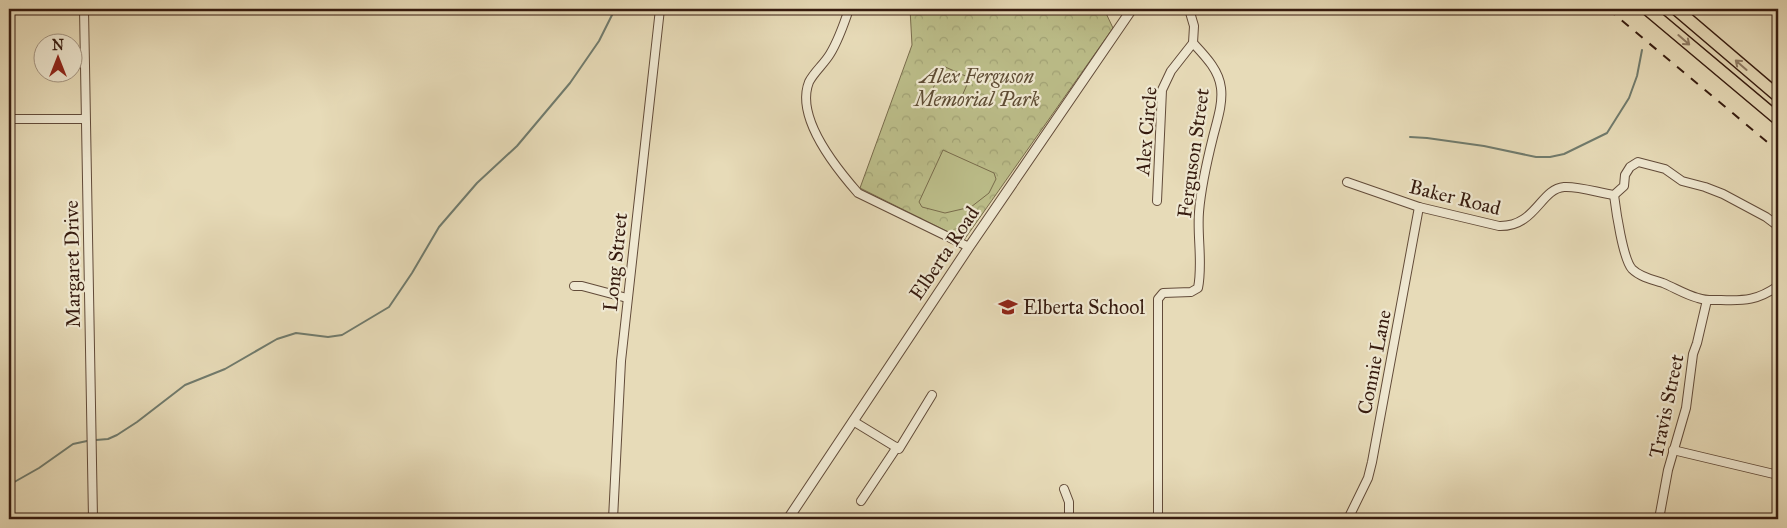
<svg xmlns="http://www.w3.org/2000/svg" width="1787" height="528" viewBox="0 0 1787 528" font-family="'IM FELL Great Primer',serif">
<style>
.forest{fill:url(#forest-crowns);stroke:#796c4c}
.cemetery{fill:url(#cemetery-stones);stroke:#796c4c}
.pitch{fill:#bcbe8a;stroke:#796c4c}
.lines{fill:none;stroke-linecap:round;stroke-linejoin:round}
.stream{stroke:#707b6d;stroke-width:2}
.minor-casing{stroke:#624b39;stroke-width:10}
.tertiary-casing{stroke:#624b39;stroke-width:11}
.primary-casing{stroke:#361b0f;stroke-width:14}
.minor{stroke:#efe8d1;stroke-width:8}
.tertiary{stroke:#efe8d1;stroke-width:9}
.primary{stroke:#e7dbb8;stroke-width:11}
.rail{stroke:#361b0f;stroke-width:2;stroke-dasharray:9 9;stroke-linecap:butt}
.oneway{stroke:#8e7b64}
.labels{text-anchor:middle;stroke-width:4.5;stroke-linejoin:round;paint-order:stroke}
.park-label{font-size:20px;font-style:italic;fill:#5e4c34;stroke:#efe8d1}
.street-label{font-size:20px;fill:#361b0f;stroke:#efe8d1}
.poi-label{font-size:20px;fill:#361b0f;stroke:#efe8d1;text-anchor:start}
</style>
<defs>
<pattern id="forest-crowns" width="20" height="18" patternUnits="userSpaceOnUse" patternTransform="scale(1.25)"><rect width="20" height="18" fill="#bcbe8a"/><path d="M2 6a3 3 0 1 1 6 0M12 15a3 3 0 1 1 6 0" fill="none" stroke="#a2a376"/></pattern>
<pattern id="cemetery-stones" width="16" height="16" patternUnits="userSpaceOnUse" patternTransform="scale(1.25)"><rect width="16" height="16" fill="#bcbe8a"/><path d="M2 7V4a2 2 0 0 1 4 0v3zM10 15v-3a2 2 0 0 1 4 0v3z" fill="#a2a376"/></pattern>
</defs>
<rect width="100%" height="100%" fill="#e7dbb8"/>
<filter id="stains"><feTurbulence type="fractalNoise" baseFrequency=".004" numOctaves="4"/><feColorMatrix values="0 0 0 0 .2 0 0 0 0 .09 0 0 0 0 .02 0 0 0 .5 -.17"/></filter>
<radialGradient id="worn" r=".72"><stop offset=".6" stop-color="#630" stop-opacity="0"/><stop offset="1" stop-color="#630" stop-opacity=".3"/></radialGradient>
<polygon class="forest" points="910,9 1104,9 1113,28 964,240 860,188 912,45"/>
<rect class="cemetery" x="475" y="9" width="59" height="3"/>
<g class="pitch">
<polygon points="943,66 970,78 958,105 931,93"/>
<polygon points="943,150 994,173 996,179 989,193 971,207 945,213 922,207 919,202"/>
</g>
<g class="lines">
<g class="stream">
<polyline points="1410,137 1427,138 1484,146 1536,157 1550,157 1564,154 1607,133 1629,98 1637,76 1642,50"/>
<polyline points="96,440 108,439 117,435 137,422 185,385 225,369 277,339 296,333 328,337 342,335 389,307 412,273 439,227 477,183 517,146 570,83 599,41 615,9"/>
<polyline points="9,485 39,468 73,444 87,441"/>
</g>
<g class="minor-casing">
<g id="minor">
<polyline points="84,9 93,519"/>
<path d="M849,9C844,24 838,41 830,54C824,64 814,72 809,82C795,117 836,168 858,193L969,247"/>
<polyline points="9,119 85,119"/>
<path d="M1347,182L1419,207L1499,226C1536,227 1540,189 1564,187C1579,186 1599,193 1614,195L1624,186L1625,175L1630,167L1638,162L1665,169L1682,181L1705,187L1723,194L1766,217L1778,226"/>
<path d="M1614,195C1616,211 1623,259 1632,269C1640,277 1653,280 1663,283C1675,288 1686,295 1698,298C1706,301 1713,300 1721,300C1745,301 1758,300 1778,286"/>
<polyline points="1157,201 1162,90 1171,71 1193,43"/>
<polyline points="574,286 582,286 627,298"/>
<polyline points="853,421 899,449 932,395"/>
<polyline points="1673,450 1778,475"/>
<polyline points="1064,489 1069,502 1069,519"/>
<polyline points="861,501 897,447"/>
<polyline points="613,519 621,361 660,9"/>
<path d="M1158,519V299L1163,293L1191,292L1198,288C1203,263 1197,237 1199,212C1201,187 1207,161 1213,137C1217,121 1223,104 1221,88C1219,70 1205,56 1193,43L1194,26L1189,9"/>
<polyline points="1348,519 1368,478 1372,462 1419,207"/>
<polyline points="1659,519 1668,470 1686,408 1693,354 1697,343 1707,300"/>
</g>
</g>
<g class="tertiary-casing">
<polyline id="tertiary" points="788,519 969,247 1132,9"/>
</g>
<g class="primary-casing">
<g id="primary">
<polyline points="1647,9 1778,119"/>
<polyline points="1676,9 1778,96"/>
</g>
</g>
<use href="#minor" class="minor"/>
<use href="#tertiary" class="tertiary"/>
<use href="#primary" class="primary"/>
<polyline class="rail" points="1608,9 1778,151"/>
</g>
<defs><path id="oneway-shaft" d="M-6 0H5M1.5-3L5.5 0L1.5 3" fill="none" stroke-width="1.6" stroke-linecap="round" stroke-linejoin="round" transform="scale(1.25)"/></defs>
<g class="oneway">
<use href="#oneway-shaft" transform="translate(1684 40) rotate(41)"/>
<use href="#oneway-shaft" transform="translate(1741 65) rotate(-139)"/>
</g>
<defs>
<g id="school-bare" transform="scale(1.5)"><path d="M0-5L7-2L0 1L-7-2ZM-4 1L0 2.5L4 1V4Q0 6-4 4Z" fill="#8f2418" stroke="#efe8d1" stroke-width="2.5" paint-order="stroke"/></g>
</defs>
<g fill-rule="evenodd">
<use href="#school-bare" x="1008" y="307"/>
</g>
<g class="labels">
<g class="park-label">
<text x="977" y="83">Alex Ferguson<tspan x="977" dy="23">Memorial Park</tspan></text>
</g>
<g class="street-label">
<text transform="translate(1146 131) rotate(-85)" y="7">Alex Circle</text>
<text transform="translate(1193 153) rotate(-82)" y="7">Ferguson Street</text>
<text transform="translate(1455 197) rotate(14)" y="7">Baker Road</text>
<text transform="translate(944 253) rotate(-56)" y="7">Elberta Road</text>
<text transform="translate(615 262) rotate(-84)" y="7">Long Street</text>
<text transform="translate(72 264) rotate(-91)" y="7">Margaret Drive</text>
<text transform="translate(1374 362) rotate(-79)" y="7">Connie Lane</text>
<text transform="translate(1666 406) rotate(-78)" y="7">Travis Street</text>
</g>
<g class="poi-label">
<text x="1023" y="314">Elberta School</text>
</g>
</g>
<rect width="1787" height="528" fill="none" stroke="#e7dbb8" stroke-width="30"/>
<rect x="10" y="10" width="1767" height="508" fill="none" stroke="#361b0f" stroke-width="2.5"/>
<rect x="15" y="15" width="1757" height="498" fill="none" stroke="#361b0f"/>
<g transform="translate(58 58)"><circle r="24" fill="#efe8d1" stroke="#a59683"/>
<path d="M0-4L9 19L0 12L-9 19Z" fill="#8f2418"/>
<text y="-8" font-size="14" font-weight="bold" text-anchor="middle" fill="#361b0f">N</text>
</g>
<rect width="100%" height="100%" filter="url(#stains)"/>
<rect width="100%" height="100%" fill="url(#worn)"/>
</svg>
